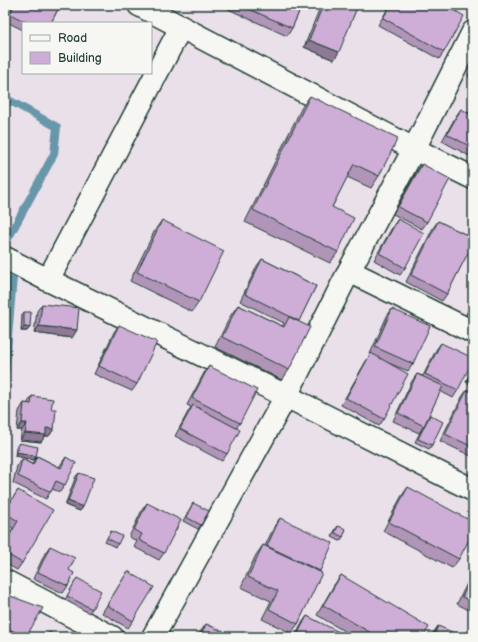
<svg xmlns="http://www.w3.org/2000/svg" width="478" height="642" viewBox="0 0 478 642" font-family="'Balsamiq Sans',sans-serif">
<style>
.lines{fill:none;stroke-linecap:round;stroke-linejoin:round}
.stream{stroke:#6897aa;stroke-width:8}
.minor-casing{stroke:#1f3d34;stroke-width:25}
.minor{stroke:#f6f6f2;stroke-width:22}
.wall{fill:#b195b9;stroke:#1f3d34}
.shaded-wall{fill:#907996;stroke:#1f3d34}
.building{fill:#ceadd7;stroke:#1f3d34}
</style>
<rect width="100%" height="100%" fill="#eae0ea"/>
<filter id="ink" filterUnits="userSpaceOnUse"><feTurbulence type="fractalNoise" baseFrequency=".025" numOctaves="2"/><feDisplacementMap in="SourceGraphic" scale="8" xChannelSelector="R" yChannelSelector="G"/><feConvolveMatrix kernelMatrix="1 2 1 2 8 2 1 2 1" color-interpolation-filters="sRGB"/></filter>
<g filter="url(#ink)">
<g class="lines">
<g class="stream">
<polyline points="5,98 16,104 57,127 54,154 9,237"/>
<polyline points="5,374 13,277"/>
</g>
<g class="minor-casing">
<g id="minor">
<polyline points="139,5 414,149 473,178"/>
<polyline points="5,258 48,280 286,396 473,490"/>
<polyline points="349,271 473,332"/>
<polyline points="48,280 181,27"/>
<polyline points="5,581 112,637"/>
<polyline points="153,637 286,396 349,271 414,149 473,32"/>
</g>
</g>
<use href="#minor" class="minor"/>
</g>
<g class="wall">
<polygon points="13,5 60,5 51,23 23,23 23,30 5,21"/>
<polygon points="230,5 302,5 292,28 287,36 228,9"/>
<polygon points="321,5 358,5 334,60 304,47"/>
<polygon points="390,5 446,5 444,52 439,59 378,25"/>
<polygon points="473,65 473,78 468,76"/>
<polygon points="310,96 379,176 371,188 347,177 332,207 338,252 330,263 245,222 302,107"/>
<polygon points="473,105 473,158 442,141 456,116 461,109 469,113"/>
<polygon points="422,164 427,222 422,229 393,214 417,171"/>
<polygon points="398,219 405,268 400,275 374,260 393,226"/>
<polygon points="162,220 199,302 192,312 130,281 155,230"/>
<polygon points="438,221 473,238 473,247 471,246 447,294 442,301 406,282 433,228"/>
<polygon points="262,259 316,286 298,322 289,370 282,380 215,347 231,315 238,305 282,326 284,323 240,301 257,266"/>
<polygon points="473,302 473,318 466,314"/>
<polygon points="42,304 72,338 34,333 37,311"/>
<polygon points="392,309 413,364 408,371 386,362 384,419 379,426 341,405 366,361 371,355 370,354 387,316"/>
<polygon points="24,312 30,327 27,331 21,331 22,315"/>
<polygon points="119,325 137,384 132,391 94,374 114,332"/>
<polygon points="441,343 458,390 453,398 440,391 424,426 419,433 393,421 412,381 417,374 423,376 436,350"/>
<polygon points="473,365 473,386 466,382"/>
<polygon points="209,366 240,423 236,428 227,454 222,461 175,436 188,412 191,407 187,405 204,373"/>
<polygon points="467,390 473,393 473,457 440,441 462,397"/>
<polygon points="32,396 51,409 54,429 49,436 45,436 41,442 20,440 22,430 17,430 19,411 24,403 27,404"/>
<polygon points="430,415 432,445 429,449 415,442 427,419"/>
<polygon points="19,443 36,456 34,460 15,456 16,447"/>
<polygon points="37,456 59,467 66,457 65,485 60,492 52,489 46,499 13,483 17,466 22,459 32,464"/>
<polygon points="79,473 83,507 80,511 65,505 76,476"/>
<polygon points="408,487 459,559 452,568 383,531 401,497"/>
<polygon points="18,490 22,563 17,570 5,563 5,541 13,528 5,523 5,510"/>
<polygon points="147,503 164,553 159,560 134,547 137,541 129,537 142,510"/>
<polygon points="193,503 201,525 198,529 183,521"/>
<polygon points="280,518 320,571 298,624 291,633 262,619 271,601 241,587 256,555 263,545 265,546 275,525"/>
<polygon points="338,526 343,537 340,541 332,537 335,530"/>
<polygon points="111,531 118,544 115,547 105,542"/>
<polygon points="50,546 69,570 68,586 63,593 33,579 45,553"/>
<polygon points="128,571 133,621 128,628 102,613"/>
<polygon points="473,571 473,612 457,604"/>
<polygon points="341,575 423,637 354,637 317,615 334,585"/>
<polygon points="77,578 92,609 89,613 65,600"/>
<polygon points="307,616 346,637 295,637 302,623"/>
<polygon points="206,624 236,637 198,637 201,631"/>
<polygon points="438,626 457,637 431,637 433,633"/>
</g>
<g class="shaded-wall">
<polygon points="5,5 10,5 12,6 7,13 5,12"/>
<polygon points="309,40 339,52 334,60 304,47"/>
<polygon points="39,326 77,330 72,338 34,333"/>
<polygon points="24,327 30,327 27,331 21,331"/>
<polygon points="468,379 473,381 473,386 466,382"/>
<polygon points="22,423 27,423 22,430 17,430"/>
<polygon points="46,428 54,429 49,436 45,436 41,442 20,440 25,433"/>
<polygon points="17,452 36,456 34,460 15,456"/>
<polygon points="68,501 83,507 80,511 65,505"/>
<polygon points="7,628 19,634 17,637 5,637 5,631"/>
</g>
<g class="building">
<polygon points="14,5 60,5 51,23 28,23 10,14"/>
<polygon points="240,5 302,5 292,28"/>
<polygon points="323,5 358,5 339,52 309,40"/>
<polygon points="391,5 446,5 464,16 444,52 383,18"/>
<polygon points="310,96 398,138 379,176 354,164 332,207 354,218 338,252 253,210"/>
<polygon points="461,109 473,116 473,148 447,134"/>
<polygon points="422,164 450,179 427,222 398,207"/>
<polygon points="398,219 424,233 405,268 379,253"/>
<polygon points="162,220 224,251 199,302 137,272"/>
<polygon points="438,221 473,238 473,243 447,294 411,275"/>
<polygon points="262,259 316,286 299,321 245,294"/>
<polygon points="42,304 79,308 77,330 39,326"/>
<polygon points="238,305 284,327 289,317 310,327 289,370 222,337"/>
<polygon points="392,309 430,326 413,364 375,347"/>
<polygon points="24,312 31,312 30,327 24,327"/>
<polygon points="119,325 157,342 137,384 99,366"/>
<polygon points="441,343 473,358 473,360 458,390 425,374"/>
<polygon points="371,353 408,374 384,419 346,398"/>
<polygon points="209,366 257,390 240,423 192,398"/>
<polygon points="473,367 473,381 468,379"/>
<polygon points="417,374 443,386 424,426 398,413"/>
<polygon points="467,390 473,393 473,447 445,434"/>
<polygon points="32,396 53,399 51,409 56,409 54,429 46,428 46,435 25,433 27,423 22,423 24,403 31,404"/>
<polygon points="193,405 240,430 227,454 180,429"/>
<polygon points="430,415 443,422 432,445 418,439"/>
<polygon points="19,443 38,447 36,456 17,452"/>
<polygon points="37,456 61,468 66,457 76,463 65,485 56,481 51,492 18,476 22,459 33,465"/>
<polygon points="79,473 94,478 83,507 68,501"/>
<polygon points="408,487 473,522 473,532 459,559 389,522"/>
<polygon points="18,490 53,510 22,563 5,553 5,543 18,521 5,513 5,511"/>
<polygon points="147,503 181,520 164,553 139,540 142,534 134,530"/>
<polygon points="193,503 209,511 201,525 186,517"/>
<polygon points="280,518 333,543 320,571 267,546"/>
<polygon points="338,526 346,529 343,537 335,533"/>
<polygon points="111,531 122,536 118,544 107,538"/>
<polygon points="263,545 322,573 298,624 269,609 278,591 248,577"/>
<polygon points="50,546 75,558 69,570 74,573 68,586 38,572"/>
<polygon points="128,571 154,587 133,621 107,605"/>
<polygon points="341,575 429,627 423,637 378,637 323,605"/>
<polygon points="473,575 473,602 462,597"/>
<polygon points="77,578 101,591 92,609 67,596"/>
<polygon points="5,594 43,608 26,637 19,637 19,634 7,628 5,632"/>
<polygon points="307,616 347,636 346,637 296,637"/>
<polygon points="206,624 236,637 200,637"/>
<polygon points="438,626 457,634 457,637 433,637"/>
<polygon points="246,631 261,637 243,637"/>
<polygon points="49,632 58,637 47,637"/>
<polygon points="65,632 73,637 63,637"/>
</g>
</g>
<rect width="478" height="642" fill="none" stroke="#f6f6f2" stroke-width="20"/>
<rect x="10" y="10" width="458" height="622" fill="none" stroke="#1f3d34" stroke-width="1.5" filter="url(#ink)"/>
<rect x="22" y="22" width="130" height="52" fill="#f6f6f2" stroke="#a0aca6"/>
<rect x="30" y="35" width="20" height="6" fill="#f6f6f2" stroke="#a0aca6"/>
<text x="58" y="42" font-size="12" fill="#1f3d34">Road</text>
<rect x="30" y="52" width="20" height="12" fill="#ceadd7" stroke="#a0aca6"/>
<text x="58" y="62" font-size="12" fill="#1f3d34">Building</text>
</svg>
